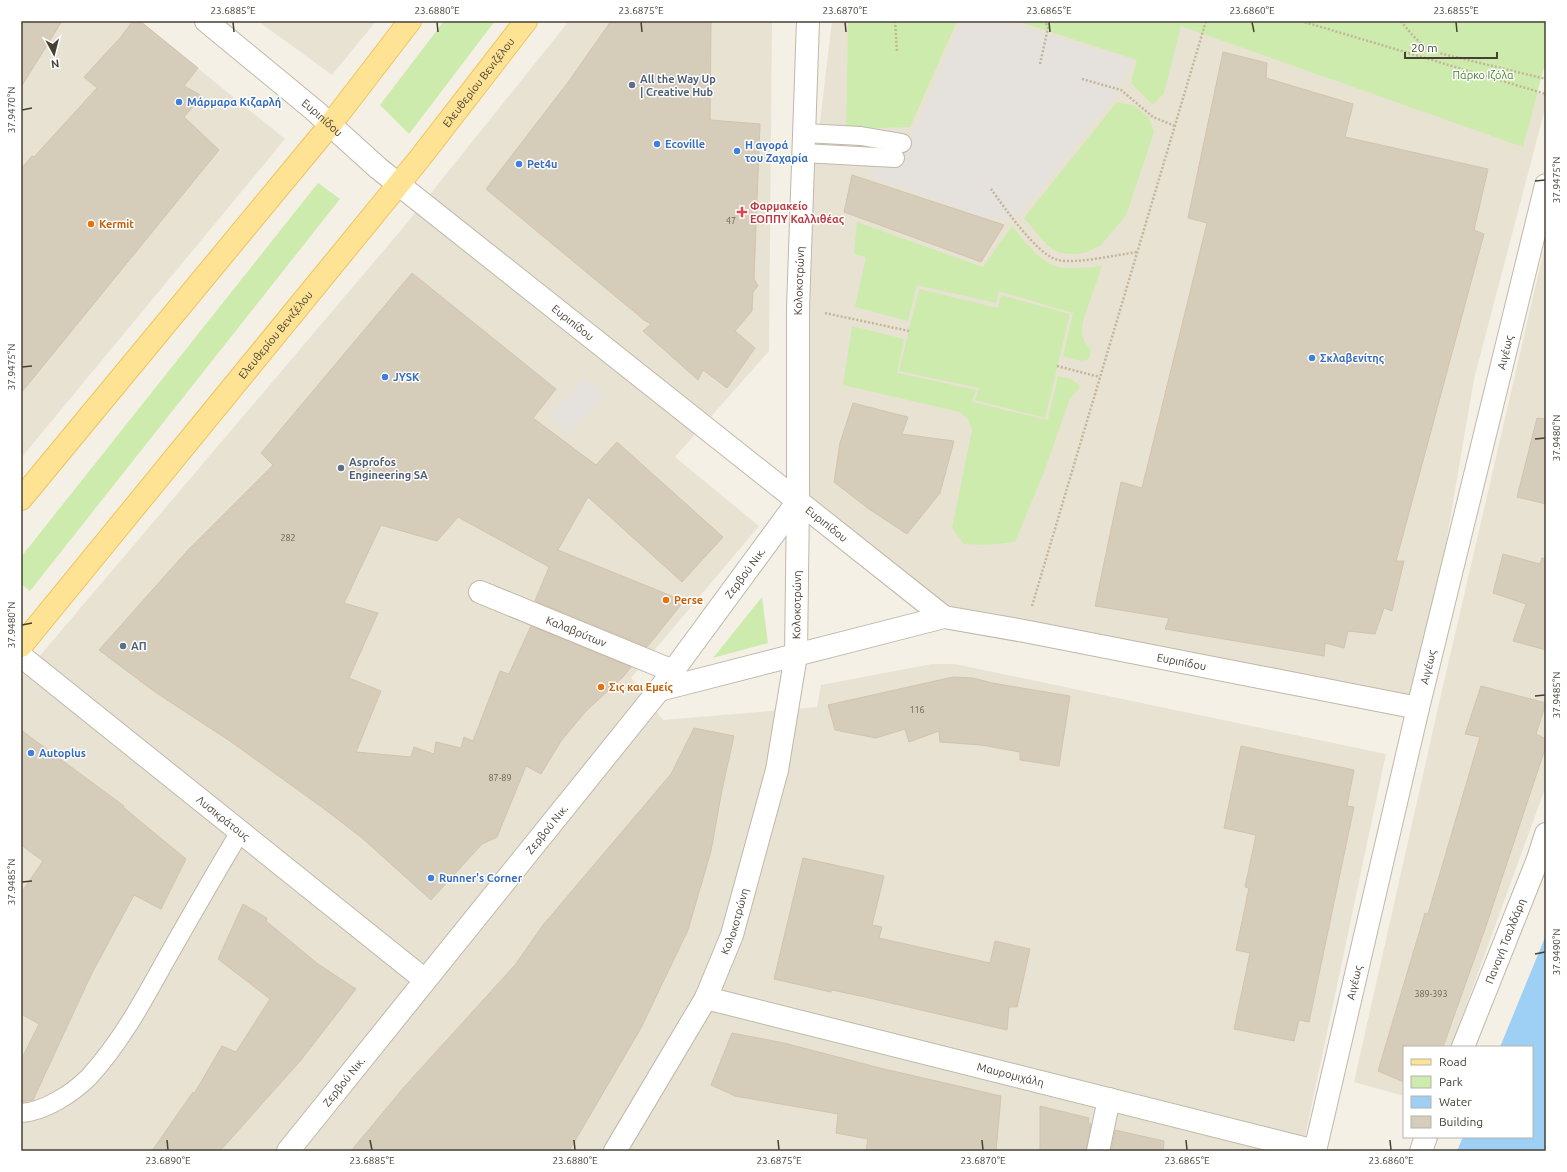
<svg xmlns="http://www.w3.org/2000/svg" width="1567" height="1172" viewBox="0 0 1567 1172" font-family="Ubuntu,sans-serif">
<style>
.residential{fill:#e8e2d3}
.green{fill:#cdebac}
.parking{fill:#e5e2de}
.water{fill:#9ecff5}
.building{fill:#d6ccba;stroke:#d2c4ad}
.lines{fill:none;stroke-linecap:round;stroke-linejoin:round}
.lane-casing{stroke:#c0b8a8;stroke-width:20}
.street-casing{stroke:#c0b8a8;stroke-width:24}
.primary-casing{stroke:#ecc45c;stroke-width:24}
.path{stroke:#c3b598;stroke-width:2.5;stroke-dasharray:2 2;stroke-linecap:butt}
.lane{stroke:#fff;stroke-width:18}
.street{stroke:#fff;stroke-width:22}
.primary{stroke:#ffe394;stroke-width:22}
.ticks{fill:none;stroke:#474035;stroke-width:1.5}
.service-dot{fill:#5c6f8a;stroke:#fff;stroke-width:1.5}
.shop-dot{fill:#3f7fe0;stroke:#fff;stroke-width:1.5}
.health-dot{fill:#e0444e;stroke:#fff;stroke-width:1.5}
.food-dot{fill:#e8710a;stroke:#fff;stroke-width:1.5}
.labels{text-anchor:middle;stroke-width:3;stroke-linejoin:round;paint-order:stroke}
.number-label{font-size:9px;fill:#6b6356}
.park-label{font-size:11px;fill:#437d24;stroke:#fff}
.service-label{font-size:11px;font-weight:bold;fill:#4e5e75;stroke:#fff;text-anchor:start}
.street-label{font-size:11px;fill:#474035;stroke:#fff}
.shop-label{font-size:11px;font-weight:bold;fill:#366cbe;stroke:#fff;text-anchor:start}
.health-label{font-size:11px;font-weight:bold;fill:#be3a42;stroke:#fff;text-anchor:start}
.food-label{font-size:11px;font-weight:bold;fill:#c56008;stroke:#fff;text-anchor:start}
.neatline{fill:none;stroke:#474035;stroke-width:1.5}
.ticks-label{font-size:10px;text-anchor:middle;fill:#474035}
</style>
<rect width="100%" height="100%" fill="#f4f0e6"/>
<g class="residential">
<polygon points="21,21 140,21 285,139 21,458"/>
<polygon points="258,21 376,21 332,75"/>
<polygon points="569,21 772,21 769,351 675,457 759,526 631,678 663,720 817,707 821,685 932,664 955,664 1386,754 1302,1151 21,1151 21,678 402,229"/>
<polygon points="832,21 1306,21 1546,95 1546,105 1474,379 1418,708 944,617 798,511 798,308"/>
<polygon points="1546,241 1546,786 1451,1047 1404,1047 1404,1096 1354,1082 1440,699"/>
</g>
<g class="green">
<polygon points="444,21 495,21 409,134 380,105"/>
<polygon points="848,21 957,21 910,127 846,129"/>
<polygon points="1017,21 1546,21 1546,60 1523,147 1181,26 1164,93 1153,105 1131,83 1137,60"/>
<polygon points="1117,102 1135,106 1149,118 1154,132 1126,215 1101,245 1085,253 1073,254 1061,253 1049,247 1024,218"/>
<polygon points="318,183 340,199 30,591 21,584 21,557"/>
<path d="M857,222L983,267L1012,226C1026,242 1042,266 1064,268C1076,269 1090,267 1102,266L1083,321C1081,333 1081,341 1091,349C1091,368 1075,359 1063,356L1073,313L999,291L996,303L917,285L908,321L855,307L866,257L854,254Z"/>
<polygon points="919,289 998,308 1001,295 1070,314 1045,418 975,400 979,388 899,371"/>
<polygon points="852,326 904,339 897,373 976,390 972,402 1048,420 1058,376 1071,379 1080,386 1078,390 1070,398 1044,472 1015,542 988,545 964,544 952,528 972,430 968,419 960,412 843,385"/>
<polygon points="762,597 768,643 713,658"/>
</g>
<g class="parking">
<polygon points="962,21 1002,21 1131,60 1115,96 1022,212 1007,219 981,217 868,175 884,140 910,140"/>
<polygon points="585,377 604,395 570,434 550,416"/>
</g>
<polygon class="water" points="1546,935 1546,1151 1457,1151 1463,1137 1532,1137 1532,1047 1500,1047"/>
<g class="building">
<polygon points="21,21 62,21 21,87"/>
<polygon points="133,21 140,21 198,68 184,86 202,96 184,117 219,150 21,393 21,169 32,156 34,157 97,88 84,77 120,38"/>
<polygon points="611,21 711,21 710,120 760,124 754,279 758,286 753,292 752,311 735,331 755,348 727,388 703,370 698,380 643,331 651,324 644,320 486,189 569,81"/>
<polygon points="1223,52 1267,63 1266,78 1353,104 1345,137 1488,169 1474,230 1484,234 1396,561 1404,561 1392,611 1384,608 1375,634 1348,631 1344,648 1325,643 1324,656 1165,629 1169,618 1095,606 1121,482 1142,488 1207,223 1188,218"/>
<polygon points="852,175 1004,225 981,262 844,212"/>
<polygon points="412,273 556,389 533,418 596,465 617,442 723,537 682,582 588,497 558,550 684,601 647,647 535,601 549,567 458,517 437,541 381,525 344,603 378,613 349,678 381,691 356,752 411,757 414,747 434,754 436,742 461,748 464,737 473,741 500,671 509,674 531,626 631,667 623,677 586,711 561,741 541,774 526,766 497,837 482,844 431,900 362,838 327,811 230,741 155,692 99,650 188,550 273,465 261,453"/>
<polygon points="853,403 908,417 902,434 954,441 940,493 907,534 869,509 834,482 840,443"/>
<polygon points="1537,418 1546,419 1546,504 1517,497"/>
<polygon points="1503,554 1540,564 1542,558 1546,559 1546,650 1513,641 1526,604 1493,593"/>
<polygon points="953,677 973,678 992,683 1070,696 1059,766 1020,760 1020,752 981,745 940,742 939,731 909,742 905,729 876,738 835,730 828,705"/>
<polygon points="1481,686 1546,703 1536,734 1546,739 1546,746 1485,929 1443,1047 1404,1047 1404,1082 1378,1071 1425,913 1428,914 1480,737 1465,734"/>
<polygon points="694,728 734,736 722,790 711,851 688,930 641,1028 569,1151 351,1151 405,1086 515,965 543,925 671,774"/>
<polygon points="21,730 124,806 123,807 186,859 161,909 134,895 92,973 33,1100 21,1102 21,1060 39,1024 21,1014 21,893 43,861 21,845"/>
<polygon points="1241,746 1354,770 1347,806 1354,807 1309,1022 1299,1020 1294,1041 1234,1029 1250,953 1236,950 1249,888 1245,887 1256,835 1224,828"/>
<polygon points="803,858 884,876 872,925 882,927 879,938 990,963 995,941 1030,949 1017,1007 1009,1007 1007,1030 865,997 832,990 831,992 774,979"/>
<polygon points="243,904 267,918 266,921 318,964 356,989 301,1060 220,1151 152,1151 193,1092 194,1094 222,1046 236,1052 270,999 218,959"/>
<polygon points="732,1033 784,1043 880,1068 1001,1096 996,1151 866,1151 868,1139 836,1133 838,1114 735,1096 711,1085"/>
<polygon points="1040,1106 1089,1118 1088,1123 1091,1124 1086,1151 1040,1151"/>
<polygon points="1115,1130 1164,1141 1163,1151 1111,1151"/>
</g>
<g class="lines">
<g class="lane-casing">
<g id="lane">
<polyline points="804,133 861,136 902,143"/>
<polyline points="803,153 895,158"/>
<path d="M21,1113C44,1112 73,1093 89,1077C120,1043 142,1003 164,963C189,919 214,875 240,832"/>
</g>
</g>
<g class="street-casing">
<g id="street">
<path id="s1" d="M206,21L314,110L378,168L944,617"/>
<path id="s2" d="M480,592L673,671"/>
<path id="s3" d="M21,656L425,980"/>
<path id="s4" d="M659,690L944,617L1024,631L1418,708"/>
<path id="s5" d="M706,998L1315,1151"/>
<path id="s6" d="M1463,1047L1538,859L1546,834"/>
<path id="s7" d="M288,1151L659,690L798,501"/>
<path id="s8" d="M615,1151L706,998L732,935L777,770L796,655L798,501V308L808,21"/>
<polyline points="1098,1151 1109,1099"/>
<path id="s9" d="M1315,1151L1418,708L1546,185"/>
<polyline points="1421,1151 1426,1137"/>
</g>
</g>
<g class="primary-casing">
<g id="primary">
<polyline points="21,499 330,125 410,21"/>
<path id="s10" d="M21,646L420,158L526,21"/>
</g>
</g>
<g class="path">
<polyline points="895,21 897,51"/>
<polyline points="1301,21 1546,94"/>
<path d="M1401,21C1411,34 1420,45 1435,52L1546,79"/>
<polyline points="1040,64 1048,28 1045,21"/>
<polyline points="1082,79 1121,90 1153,117 1175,126"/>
<path d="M991,189C1004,207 1037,255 1058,260C1077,264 1116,255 1137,252"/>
<polyline points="825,313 909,331"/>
<polyline points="1057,366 1100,377"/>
<polyline points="1032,606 1206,21"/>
</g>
<use href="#lane" class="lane"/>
<use href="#street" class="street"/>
<use href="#primary" class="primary"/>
</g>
<path class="ticks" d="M233,22L234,32M437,22L438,32M641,22L642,32M845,22L846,32M1049,22L1050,32M1252,22L1254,32M1456,22L1457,32M22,110L32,108M1535,181L1545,180M22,367L32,366M1535,439L1545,438M22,625L32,623M1535,696L1545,695M22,882L32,881M1535,954L1545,952M167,1140L168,1150M370,1140L372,1150M574,1140L575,1150M778,1140L779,1150M982,1140L983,1150M1186,1140L1187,1150M1390,1140L1391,1150"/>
<g class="service-dot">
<circle cx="632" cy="85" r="4"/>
<circle cx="341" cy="468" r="4"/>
<circle cx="123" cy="646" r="4"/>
</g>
<g class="shop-dot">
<circle cx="179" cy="102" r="4"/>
<circle cx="657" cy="144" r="4"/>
<circle cx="737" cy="151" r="4"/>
<circle cx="519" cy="164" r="4"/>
<circle cx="1312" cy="358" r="4"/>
<circle cx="385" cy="377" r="4"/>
<circle cx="31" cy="753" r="4"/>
<circle cx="431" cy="878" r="4"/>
</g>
<path class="health-dot" d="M740 206h4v4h4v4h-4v4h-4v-4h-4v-4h4z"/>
<g class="food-dot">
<circle cx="91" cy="224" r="4"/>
<circle cx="666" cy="600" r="4"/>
<circle cx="601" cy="687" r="4"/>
</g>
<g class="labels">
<g class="number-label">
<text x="731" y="224">47</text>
<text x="288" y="541">282</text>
<text x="917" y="713">116</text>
<text x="500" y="781">87-89</text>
<text x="1431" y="997">389-393</text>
</g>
<g class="park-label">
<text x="1483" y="79">Πάρκο Ιζόλα</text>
</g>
<g class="service-label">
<text x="640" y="83">All the Way Up<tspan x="640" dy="13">| Creative Hub</tspan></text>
<text x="349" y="466">Asprofos<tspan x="349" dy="13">Engineering SA</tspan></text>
<text x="131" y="650">ΑΠ</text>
</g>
<g class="street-label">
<text dy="4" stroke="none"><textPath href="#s10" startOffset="726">Ελευθερίου Βενιζέλου</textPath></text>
<text dy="4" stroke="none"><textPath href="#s1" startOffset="151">Ευριπίδου</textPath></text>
<text dy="4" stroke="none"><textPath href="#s8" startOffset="908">Κολοκοτρώνη</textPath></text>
<text dy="4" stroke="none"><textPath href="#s1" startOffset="475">Ευριπίδου</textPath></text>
<text dy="4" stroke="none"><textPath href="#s10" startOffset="402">Ελευθερίου Βενιζέλου</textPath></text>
<text dy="4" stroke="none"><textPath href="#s9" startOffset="821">Αιγέως</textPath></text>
<text dy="4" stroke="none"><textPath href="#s1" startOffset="799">Ευριπίδου</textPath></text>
<text dy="4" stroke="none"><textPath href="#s7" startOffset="737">Ζερβού Νικ.</textPath></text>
<text dy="4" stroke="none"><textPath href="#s8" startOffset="584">Κολοκοτρώνη</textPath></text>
<text dy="4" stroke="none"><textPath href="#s2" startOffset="104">Καλαβρύτων</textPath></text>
<text dy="4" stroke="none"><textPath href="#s4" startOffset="536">Ευριπίδου</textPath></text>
<text dy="4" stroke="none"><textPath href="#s9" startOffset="497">Αιγέως</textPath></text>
<text dy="4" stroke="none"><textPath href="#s3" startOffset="259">Λυσικράτους</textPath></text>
<text dy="4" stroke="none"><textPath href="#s7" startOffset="413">Ζερβού Νικ.</textPath></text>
<text dy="4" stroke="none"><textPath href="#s8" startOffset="260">Κολοκοτρώνη</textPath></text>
<text dy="4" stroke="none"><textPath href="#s6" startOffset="114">Παναγή Τσαλδάρη</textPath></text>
<text dy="4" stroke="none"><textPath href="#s9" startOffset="173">Αιγέως</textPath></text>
<text dy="4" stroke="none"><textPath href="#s5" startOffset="314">Μαυρομιχάλη</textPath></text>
<text dy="4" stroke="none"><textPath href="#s7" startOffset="89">Ζερβού Νικ.</textPath></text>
</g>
<g class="shop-label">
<text x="187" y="106">Μάρμαρα Κιζαρλή</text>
<text x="665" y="148">Ecoville</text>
<text x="745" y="149">Η αγορά<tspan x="745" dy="13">του Ζαχαρία</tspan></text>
<text x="527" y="168">Pet4u</text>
<text x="1320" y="362">Σκλαβενίτης</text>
<text x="393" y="381">JYSK</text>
<text x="39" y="757">Autoplus</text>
<text x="439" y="882">Runner's Corner</text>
</g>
<g class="health-label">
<text x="750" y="210">Φαρμακείο<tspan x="750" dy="13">ΕΟΠΠΥ Καλλιθέας</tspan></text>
</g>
<g class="food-label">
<text x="99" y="228">Kermit</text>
<text x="674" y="604">Perse</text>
<text x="609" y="691">Σις και Εμείς</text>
</g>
</g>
<rect width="1567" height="1172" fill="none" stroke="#ffffff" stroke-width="44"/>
<rect x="1403" y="1046" width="130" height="92" fill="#ffffff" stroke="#b5b3ae"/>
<rect x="1411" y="1059" width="20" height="6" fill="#ffe394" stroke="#b5b3ae"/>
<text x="1439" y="1066" font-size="12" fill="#474035">Road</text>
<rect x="1411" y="1076" width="20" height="12" fill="#cdebac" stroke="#b5b3ae"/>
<text x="1439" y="1086" font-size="12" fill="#474035">Park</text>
<rect x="1411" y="1096" width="20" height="12" fill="#9ecff5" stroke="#b5b3ae"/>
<text x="1439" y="1106" font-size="12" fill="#474035">Water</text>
<rect x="1411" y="1116" width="20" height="12" fill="#d6ccba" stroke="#b5b3ae"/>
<text x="1439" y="1126" font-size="12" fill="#474035">Building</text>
<g transform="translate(54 54) rotate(173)" stroke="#ffffff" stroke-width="3" paint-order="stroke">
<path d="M0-3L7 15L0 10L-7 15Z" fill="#474035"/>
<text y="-6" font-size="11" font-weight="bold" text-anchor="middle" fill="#474035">N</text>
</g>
<path d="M1405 52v6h92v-6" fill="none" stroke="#474035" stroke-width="2"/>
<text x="1411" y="52" font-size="12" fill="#474035" stroke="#ffffff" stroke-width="3" paint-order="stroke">20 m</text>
<rect x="22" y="22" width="1523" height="1128" class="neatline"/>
<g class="ticks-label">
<text x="233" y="14">23.6885°E</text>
<text x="437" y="14">23.6880°E</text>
<text x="641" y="14">23.6875°E</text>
<text x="845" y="14">23.6870°E</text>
<text x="1049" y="14">23.6865°E</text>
<text x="1252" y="14">23.6860°E</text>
<text x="1456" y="14">23.6855°E</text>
<text transform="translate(11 110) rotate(-90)" y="4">37.9470°N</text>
<text transform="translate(1556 180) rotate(-90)" y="4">37.9475°N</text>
<text transform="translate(11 367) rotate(-90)" y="4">37.9475°N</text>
<text transform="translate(1556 438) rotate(-90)" y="4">37.9480°N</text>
<text transform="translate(11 625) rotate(-90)" y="4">37.9480°N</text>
<text transform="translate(1556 695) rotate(-90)" y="4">37.9485°N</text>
<text transform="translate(11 882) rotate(-90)" y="4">37.9485°N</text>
<text transform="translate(1556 952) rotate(-90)" y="4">37.9490°N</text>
<text x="168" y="1164">23.6890°E</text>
<text x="372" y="1164">23.6885°E</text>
<text x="575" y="1164">23.6880°E</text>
<text x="779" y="1164">23.6875°E</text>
<text x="983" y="1164">23.6870°E</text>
<text x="1187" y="1164">23.6865°E</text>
<text x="1391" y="1164">23.6860°E</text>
</g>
</svg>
